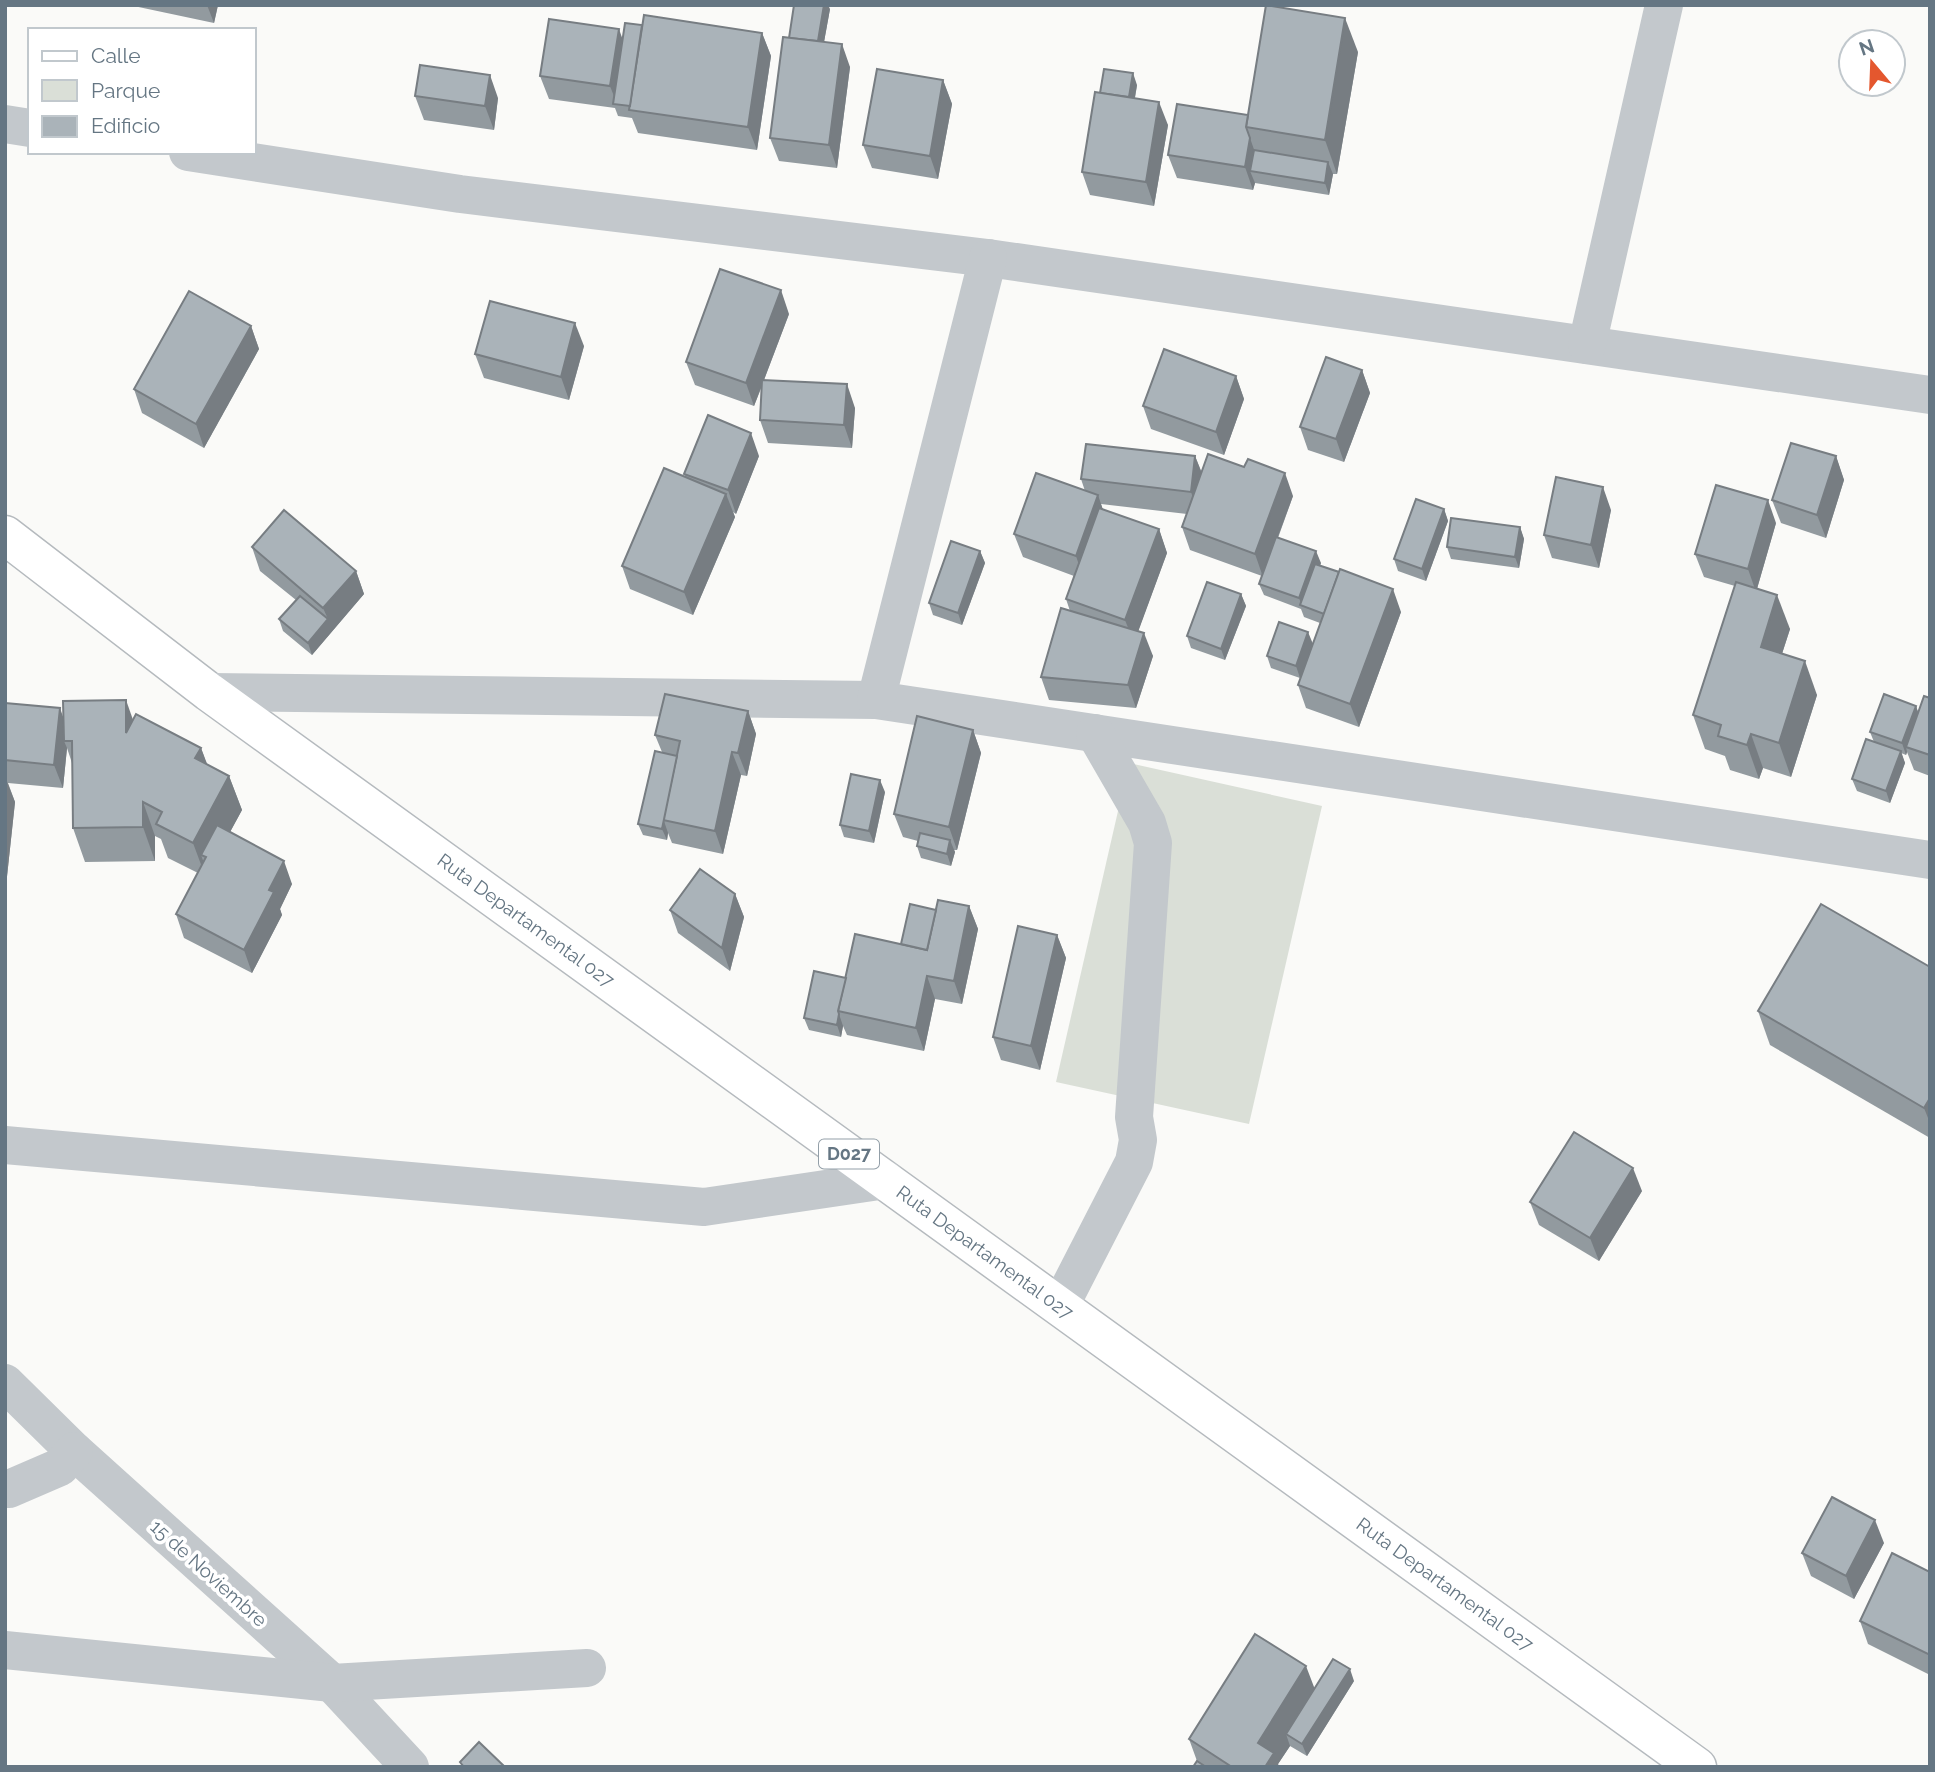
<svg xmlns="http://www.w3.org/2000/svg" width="1935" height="1772" viewBox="0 0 1935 1772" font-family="Raleway,sans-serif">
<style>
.green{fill:#dadfd7}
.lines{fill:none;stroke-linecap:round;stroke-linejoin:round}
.major-casing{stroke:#b5babe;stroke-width:41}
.minor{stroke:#c3c8cc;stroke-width:38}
.major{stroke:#fff;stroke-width:38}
.wall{fill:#929a9f}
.shaded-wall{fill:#777d82}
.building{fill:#aab3b9;stroke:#777d82;stroke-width:2}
.labels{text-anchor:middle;stroke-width:7;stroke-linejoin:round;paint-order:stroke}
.shield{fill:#fff;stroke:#939fa8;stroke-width:2}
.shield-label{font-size:18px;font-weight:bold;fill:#657683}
.street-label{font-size:19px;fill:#657683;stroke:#fff}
</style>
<rect width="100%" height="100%" fill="#fafaf8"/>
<polygon class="green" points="1129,763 1322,806 1249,1124 1056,1082"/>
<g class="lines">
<g class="major-casing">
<polyline id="major" points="5,535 209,692 1697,1767"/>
</g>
<g class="minor">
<polyline points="5,124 30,128"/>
<polyline points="188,152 460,194 988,258 1930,395"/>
<polyline points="1587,345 1664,5"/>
<polyline points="209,692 876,700 1930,860"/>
<polyline points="876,700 988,258"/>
<polyline points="5,1145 704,1207 886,1180"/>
<polyline points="1060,1306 1134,1162 1138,1140 1134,1117 1153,843 1147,823 1095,733"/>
<polyline points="5,1383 74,1451 332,1683 410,1767"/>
<polyline points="5,1488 9,1489 60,1467 74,1451"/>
<polyline points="5,1650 332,1683 587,1668"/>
</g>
<use href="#major" class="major"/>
</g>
<g class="wall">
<polygon points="129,5 218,5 214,23"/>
<polygon points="830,9 824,42 850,67 837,168 779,161 770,138 789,38"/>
<polygon points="642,25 762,33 771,56 757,150 638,133 632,118 618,116 615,108 549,99 540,76 623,40"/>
<polygon points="1358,52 1337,174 1333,174 1329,195 1255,183 1253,190 1177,178 1168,155 1248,115"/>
<polygon points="943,80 952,104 938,179 872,168 863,145"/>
<polygon points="1137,85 1135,98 1168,125 1154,206 1090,195 1082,172 1100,93"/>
<polygon points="415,96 498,98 494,130 424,120"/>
<polygon points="789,314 764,380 855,408 852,448 768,443 760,420 762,386 754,406 695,385 686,362"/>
<polygon points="251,326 259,349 204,448 142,413 134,389"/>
<polygon points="584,346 569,400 484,378 475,354"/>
<polygon points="1362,370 1370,393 1344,462 1308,450 1300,427"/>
<polygon points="1236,376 1244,399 1224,455 1151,429 1143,406"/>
<polygon points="759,456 736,514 733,512 735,517 693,615 630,589 622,566 685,477 684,474"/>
<polygon points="1195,456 1202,473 1293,496 1278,538 1321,563 1320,565 1401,612 1359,727 1306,708 1298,685 1300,678 1271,668 1267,656 1313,644 1320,623 1304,617 1301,609 1264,595 1259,584 1262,576 1190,550 1182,527 1187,514 1101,504 1103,510 1159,529 1167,553 1138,631 1153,656 1136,708 1049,700 1041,677 1070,611 1066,599 1074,576 1023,557 1014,534 1085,491 1081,479"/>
<polygon points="1836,456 1844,480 1826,538 1781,523 1772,500"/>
<polygon points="1444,509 1448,521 1426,581 1398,571 1394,559"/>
<polygon points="1611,510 1599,568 1552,558 1544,535"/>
<polygon points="1776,523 1757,589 1790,629 1782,654 1817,695 1791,777 1763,768 1759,779 1730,770 1725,756 1705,749 1693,715 1735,586 1704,577 1695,554"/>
<polygon points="1520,527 1524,539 1519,568 1451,559 1447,547"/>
<polygon points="252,547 356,571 364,594 312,655 283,631 279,619 296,600 260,571"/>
<polygon points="980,551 985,563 962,625 933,615 929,603"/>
<polygon points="1241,594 1246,606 1225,660 1191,648 1187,636"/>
<polygon points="1930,698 1930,776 1914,770 1907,752 1906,755 1901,753 1905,763 1890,803 1857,791 1852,779 1874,742 1870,732 1916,706 1918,712"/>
<polygon points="5,703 63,718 133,720 201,748 207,765 229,776 242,810 230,832 292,884 280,909 282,915 252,973 184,938 176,914 198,873 168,858 161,839 155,836 155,861 85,862 73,828 72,763 67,748 63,788 8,783 15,802 5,895"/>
<polygon points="748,711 756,734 747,776 741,775 723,854 672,843 668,833 667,840 643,835 638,824 662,752 655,735"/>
<polygon points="973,730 981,753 957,850 954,850 955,852 951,866 921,858 917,846 918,841 903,837 894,814"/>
<polygon points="885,792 874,843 844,837 840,825"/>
<polygon points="735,894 744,917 730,971 678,933 670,910"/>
<polygon points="969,906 978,929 962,1004 935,999 924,1051 847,1035 843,1026 841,1037 809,1030 804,1018 846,978 901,944 936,910"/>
<polygon points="1057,935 1066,958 1040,1070 1001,1060 993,1037"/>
<polygon points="1930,967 1930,1138 1770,1045 1758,1011"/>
<polygon points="1642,1191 1599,1261 1539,1225 1530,1202"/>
<polygon points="1884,1543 1854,1599 1811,1576 1802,1553"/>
<polygon points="1930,1572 1930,1675 1868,1644 1860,1621"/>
<polygon points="1354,1681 1307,1756 1290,1746 1278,1764 1279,1767 1193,1767 1197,1761 1189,1739 1314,1689"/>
</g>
<g class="shaded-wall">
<polygon points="207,5 218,5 214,23"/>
<polygon points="824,5 828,5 830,9 820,64 816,52"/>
<polygon points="1345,18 1358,52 1337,174 1325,140"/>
<polygon points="619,29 627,52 617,104 610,86"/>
<polygon points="762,33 771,56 757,150 748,127"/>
<polygon points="842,44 850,67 837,168 829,145"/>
<polygon points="1133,73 1137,85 1131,119 1127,107"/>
<polygon points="490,75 498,98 494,130 485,106"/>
<polygon points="943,80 952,104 938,179 930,156"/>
<polygon points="1159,102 1168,125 1154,206 1146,182"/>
<polygon points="1250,138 1258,161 1250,171 1255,183 1253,190 1245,167"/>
<polygon points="1328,162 1333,174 1329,195 1325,183"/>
<polygon points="781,290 789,314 754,406 746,383"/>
<polygon points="575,323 584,346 569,400 561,377"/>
<polygon points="251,326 259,349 204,448 196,424"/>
<polygon points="1362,370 1370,393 1344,462 1336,439"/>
<polygon points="1236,376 1244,399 1224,455 1216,432"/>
<polygon points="847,384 855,408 852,448 844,425"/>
<polygon points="751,433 759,456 736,514 728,490"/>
<polygon points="1195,456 1204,479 1199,515 1191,492"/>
<polygon points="1836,456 1844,480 1826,538 1817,515"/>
<polygon points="1285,473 1293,496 1263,577 1255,554"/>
<polygon points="1603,487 1611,510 1599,568 1591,545"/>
<polygon points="726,494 735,517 693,615 684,592"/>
<polygon points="1098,495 1106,519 1084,580 1076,556"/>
<polygon points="1768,500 1776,523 1756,592 1748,569"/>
<polygon points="1444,509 1448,521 1426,581 1422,569"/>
<polygon points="1520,527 1524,539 1519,568 1515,557"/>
<polygon points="1159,529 1167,553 1134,643 1125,620"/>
<polygon points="980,551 985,563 962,625 958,613"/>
<polygon points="1316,551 1321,563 1305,607 1302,606 1299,598"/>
<polygon points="356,571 364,594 312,655 308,643 328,619 323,608"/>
<polygon points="1393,589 1401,612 1359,727 1350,704"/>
<polygon points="1241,594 1246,606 1225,660 1221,649"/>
<polygon points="1777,595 1790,629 1773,681 1761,647"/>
<polygon points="1308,632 1313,644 1300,678 1296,666"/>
<polygon points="1144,633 1153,656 1136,708 1128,685"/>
<polygon points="1805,661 1817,695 1791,777 1779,743"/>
<polygon points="126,700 138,734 126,733"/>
<polygon points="1916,706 1920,718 1906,747 1907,752 1906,755 1902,743"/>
<polygon points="60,708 68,731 64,741 67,748 63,788 54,765"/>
<polygon points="748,711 756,734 747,776 738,753"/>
<polygon points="973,730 981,753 957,850 949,827"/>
<polygon points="1751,734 1763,768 1759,779 1747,745"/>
<polygon points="201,748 214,782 195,758"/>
<polygon points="1901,751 1905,763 1890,803 1886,791"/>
<polygon points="732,752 741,775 723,854 715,831"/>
<polygon points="229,776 242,810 210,869 206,857 201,855 208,874 206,878 193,843"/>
<polygon points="6,779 15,802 5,895 5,789"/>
<polygon points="880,780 885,792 874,843 869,831"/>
<polygon points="143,802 155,836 155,861 143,827"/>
<polygon points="664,821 668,833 667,840 662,829"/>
<polygon points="950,840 955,852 951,866 947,854"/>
<polygon points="284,861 292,884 280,909 282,915 252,973 244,950 269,890"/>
<polygon points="735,894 744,917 730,971 722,948"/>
<polygon points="969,906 978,929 962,1004 954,981"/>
<polygon points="1057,935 1066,958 1040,1070 1031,1046"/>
<polygon points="927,976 935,999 924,1051 916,1028"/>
<polygon points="839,1014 843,1026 841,1037 837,1025"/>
<polygon points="1930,1098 1930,1123 1924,1108"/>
<polygon points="1633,1168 1642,1191 1599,1261 1590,1238"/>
<polygon points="1875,1520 1884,1543 1854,1599 1846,1576"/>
<polygon points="1306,1666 1319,1700 1286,1734 1290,1746 1278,1764 1279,1767 1265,1767 1258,1743"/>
<polygon points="1350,1669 1354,1681 1307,1756 1302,1744"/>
</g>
<g class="building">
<polygon points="794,5 824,5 818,41 789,38"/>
<polygon points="1266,5 1345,18 1325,140 1246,127"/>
<polygon points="644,15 762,33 748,127 629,110"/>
<polygon points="549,19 619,29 610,86 540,76"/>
<polygon points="625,23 642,25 630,106 613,104"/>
<polygon points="783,37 842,44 829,145 770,138"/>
<polygon points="420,65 490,75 485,106 415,96"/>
<polygon points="877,69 943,80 930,156 863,145"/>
<polygon points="1104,69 1133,73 1129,97 1100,93"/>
<polygon points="1095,92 1159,102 1146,182 1082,172"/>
<polygon points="1177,104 1248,115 1246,127 1250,138 1245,167 1168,155"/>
<polygon points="1254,150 1328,162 1325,183 1250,171"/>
<polygon points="720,269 781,290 746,383 686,362"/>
<polygon points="189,291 251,326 196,424 134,389"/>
<polygon points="490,301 575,323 561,377 475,354"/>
<polygon points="1164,349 1236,376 1216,432 1143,406"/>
<polygon points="1326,357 1362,370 1336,439 1300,427"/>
<polygon points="762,380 847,384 844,425 760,420"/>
<polygon points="708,415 751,433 728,490 684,474"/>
<polygon points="1791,443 1836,456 1817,515 1772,500"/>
<polygon points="1086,444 1195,456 1191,492 1081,479"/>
<polygon points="1208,454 1244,467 1248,459 1285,473 1255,554 1182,527"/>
<polygon points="664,468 726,494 684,592 622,566"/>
<polygon points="1036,473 1098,495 1076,556 1014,534"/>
<polygon points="1556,477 1603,487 1591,545 1544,535"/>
<polygon points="1716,485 1768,500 1748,569 1695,554"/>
<polygon points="1416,499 1444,509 1422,569 1394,559"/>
<polygon points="1099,508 1159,529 1125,620 1066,599"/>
<polygon points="284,510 356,571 323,608 252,547"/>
<polygon points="1451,518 1520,527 1515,557 1447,547"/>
<polygon points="1276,537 1316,551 1299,598 1259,584"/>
<polygon points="951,541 980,551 958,613 929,603"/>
<polygon points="1315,564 1339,572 1324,614 1300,605"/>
<polygon points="1340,569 1393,589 1350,704 1298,685"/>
<polygon points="1207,582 1241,594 1221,649 1187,636"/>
<polygon points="1736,582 1777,595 1761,647 1805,661 1779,743 1751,734 1747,745 1718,736 1721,725 1693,715"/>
<polygon points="300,596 328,619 308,643 279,619"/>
<polygon points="1061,608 1144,633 1128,685 1041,677"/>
<polygon points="1279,622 1308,632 1296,666 1267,656"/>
<polygon points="665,694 748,711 738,753 732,752 715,831 663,820 680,741 655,735"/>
<polygon points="1884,694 1916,706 1902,743 1870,732"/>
<polygon points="1924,696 1930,698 1930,755 1906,747"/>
<polygon points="126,700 126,733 136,714 201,748 195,758 229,776 193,843 156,824 162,812 143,802 143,827 73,828 72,741 64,741 63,701"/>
<polygon points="5,703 60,708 54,765 5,760"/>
<polygon points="917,716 973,730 949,827 894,814"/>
<polygon points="1866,739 1901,751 1886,791 1852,779"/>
<polygon points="655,751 677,756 662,829 638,824"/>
<polygon points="851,774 880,780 869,831 840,825"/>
<polygon points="217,825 284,861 269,890 274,892 244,950 176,914 206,857 201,855"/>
<polygon points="920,833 950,840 947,854 917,846"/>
<polygon points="700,869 735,894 722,948 670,910"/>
<polygon points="938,900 969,906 954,981 927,976 916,1028 838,1011 855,934 927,950"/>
<polygon points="910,904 936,910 927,950 901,944"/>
<polygon points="1821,904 1930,967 1930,1098 1924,1108 1758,1011"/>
<polygon points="1018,926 1057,935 1031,1046 993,1037"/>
<polygon points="814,971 846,978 838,1011 839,1014 837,1025 804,1018"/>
<polygon points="1574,1132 1633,1168 1590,1238 1530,1202"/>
<polygon points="1832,1497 1875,1520 1846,1576 1802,1553"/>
<polygon points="1892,1553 1930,1572 1930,1655 1860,1621"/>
<polygon points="1255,1634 1306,1666 1258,1743 1274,1753 1265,1767 1232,1767 1189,1739"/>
<polygon points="1333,1659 1350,1669 1302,1744 1286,1734"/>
<polygon points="479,1742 505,1767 464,1767 460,1762"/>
<polygon points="1197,1761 1206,1767 1193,1767"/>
</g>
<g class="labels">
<rect class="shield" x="819" y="1139.5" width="60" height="29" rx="5"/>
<g class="shield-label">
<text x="849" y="1160">D027</text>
</g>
<g class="street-label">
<text transform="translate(526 920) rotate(36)" y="7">Ruta Departamental 027</text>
<text transform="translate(985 1252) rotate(36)" y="7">Ruta Departamental 027</text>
<text transform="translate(209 1573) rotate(42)" y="7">15 de Noviembre</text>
<text transform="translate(1445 1584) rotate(36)" y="7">Ruta Departamental 027</text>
</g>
</g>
<rect width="1935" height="1772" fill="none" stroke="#657683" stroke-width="14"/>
<rect x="28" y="28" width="228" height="126" fill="#ffffff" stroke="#c1c8cd" stroke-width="2"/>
<rect x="42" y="51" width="35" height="10" fill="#ffffff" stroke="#c1c8cd" stroke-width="2"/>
<text x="91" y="63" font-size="21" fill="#657683">Calle</text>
<rect x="42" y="80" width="35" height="21" fill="#dadfd7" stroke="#c1c8cd" stroke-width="2"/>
<text x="91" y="98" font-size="21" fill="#657683">Parque</text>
<rect x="42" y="116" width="35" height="21" fill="#aab3b9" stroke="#c1c8cd" stroke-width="2"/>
<text x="91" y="133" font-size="21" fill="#657683">Edificio</text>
<g transform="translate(1872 63) rotate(341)"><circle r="33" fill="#ffffff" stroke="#c1c8cd" stroke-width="2"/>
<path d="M0-5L12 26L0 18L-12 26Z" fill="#e4572e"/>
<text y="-10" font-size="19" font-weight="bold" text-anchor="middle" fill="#657683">N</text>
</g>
</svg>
